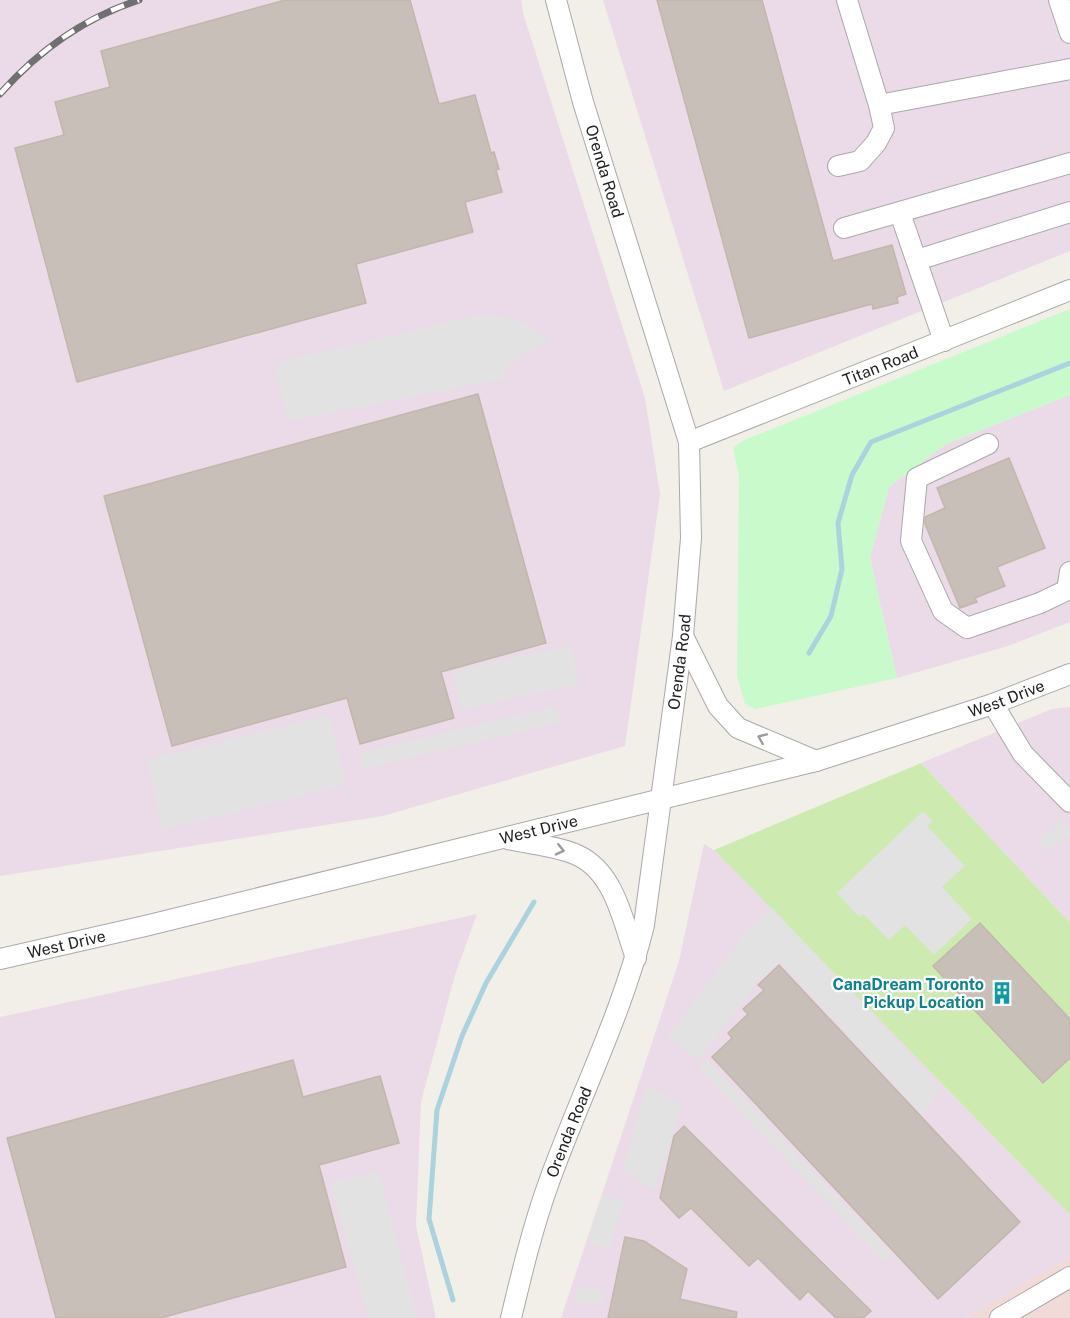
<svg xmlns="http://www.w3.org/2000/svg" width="1070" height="1318" viewBox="0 0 1070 1318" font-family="'Public Sans',sans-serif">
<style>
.commercial{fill:#f2dad9}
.industrial{fill:#ebdbe8}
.grass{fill:#cdebb0}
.park{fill:#c8facc}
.parking{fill:#e2e2e2}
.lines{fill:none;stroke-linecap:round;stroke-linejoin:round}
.stream{stroke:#aad3df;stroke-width:5}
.building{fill:#c7bfb8;stroke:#c4b6ab;stroke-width:1.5}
.minor-casing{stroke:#a9a9a9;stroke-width:22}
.minor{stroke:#fff;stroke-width:20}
.rail-casing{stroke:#707070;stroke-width:7}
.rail{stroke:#fff;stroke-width:4.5;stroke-dasharray:14;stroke-linecap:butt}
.oneway{stroke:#9c9c9c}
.labels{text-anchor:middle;stroke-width:4.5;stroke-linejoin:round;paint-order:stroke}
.street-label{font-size:16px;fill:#222;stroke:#fff}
.culture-label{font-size:16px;font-weight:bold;fill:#0d838f;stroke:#fff;text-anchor:end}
</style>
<rect width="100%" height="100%" fill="#f2efe9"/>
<polygon class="commercial" points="1070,1256 1070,1318 966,1318"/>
<g class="industrial">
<polygon points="0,0 521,0 523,13 645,398 660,494 625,746 383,816 0,876"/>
<polygon points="603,0 1070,0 1070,251 724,391"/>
<polygon points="1070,395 1070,622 1008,646 897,678 870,558 889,487 946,444"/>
<polygon points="1070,707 1070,923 921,763 1052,709"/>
<polygon points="704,844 714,850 1070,1215 1070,1256 966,1318 561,1318 679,961"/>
<polygon points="477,914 455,975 421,1102 416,1226 436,1318 0,1318 0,1017"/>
</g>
<polygon class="grass" points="921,763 1070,923 1070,1215 714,850"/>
<polygon class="park" points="1070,309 1070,395 946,444 889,487 870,558 897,678 755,709 745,704 737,676 739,476 733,448 742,441"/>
<g class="parking">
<polygon points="484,314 516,319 551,340 506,365 505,378 288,421 274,363"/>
<polygon points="571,646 579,684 461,710 452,671"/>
<polygon points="556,706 560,722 363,769 360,753"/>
<polygon points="329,715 346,785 163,830 147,760"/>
<polygon points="923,811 933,821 927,826 965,866 942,887 972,919 934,955 905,925 889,940 863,914 859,917 837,893"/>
<polygon points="1062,820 1070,830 1070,834 1047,852 1038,840"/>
<polygon points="772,908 941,1089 922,1115 781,962 761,977 699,1060 668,1037 749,928"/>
<polygon points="707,1060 892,1254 884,1262 699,1068"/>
<polygon points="647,1085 682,1105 654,1190 623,1169"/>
<polygon points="379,1172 417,1318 369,1318 330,1182"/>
<polygon points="602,1195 624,1201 609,1249 588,1243"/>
<polygon points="578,1286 604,1291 601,1305 575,1301"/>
</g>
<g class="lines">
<g class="stream">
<polyline points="809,653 831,616 842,569 838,523 852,475 871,442 1070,363"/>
<polyline points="453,1300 429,1219 437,1110 462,1036 486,983 534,902"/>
</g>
</g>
<g class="building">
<polygon points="285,0 410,0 439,104 475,95 491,153 494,152 499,169 496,170 502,192 465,202 473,232 356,264 366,303 77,382 15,148 64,135 55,102 110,87 101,51"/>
<polygon points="657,0 762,0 833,261 892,245 906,294 897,297 898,303 873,309 872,304 749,338"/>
<polygon points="478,394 546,643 441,672 454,718 360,744 347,698 172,746 104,496"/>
<polygon points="1009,458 1045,548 997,567 1005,586 975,598 977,602 960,608 925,524 925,517 945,508 937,488"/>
<polygon points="980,923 1070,1019 1070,1058 1043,1083 933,966"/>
<polygon points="779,965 1020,1222 938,1299 712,1057 732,1038 728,1033 748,1014 743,1009 764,990 758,985"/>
<polygon points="293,1060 303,1097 380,1076 399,1143 319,1165 346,1267 161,1318 56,1318 7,1138"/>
<polygon points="684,1126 871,1311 863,1318 836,1318 808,1291 800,1300 758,1258 749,1266 691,1208 679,1218 660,1198 674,1136"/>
<polygon points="625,1237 644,1241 687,1269 680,1299 737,1312 736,1318 608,1318"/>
</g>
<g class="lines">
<g class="minor-casing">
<g id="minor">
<polyline points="847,0 879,105 1070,69"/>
<polyline points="1059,0 1070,33"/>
<polyline points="838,166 860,161 876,143 884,128 879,105"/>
<polyline points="900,213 944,341"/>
<polyline points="844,228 1070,163"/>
<polyline points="917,260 1070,212"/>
<path id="s1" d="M689,442L1070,290"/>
<polyline points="988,444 917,478 911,541 943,611 967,628 1040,603 1067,590 1070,572"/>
<polyline points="683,636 718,706 738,728 816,761"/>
<polyline points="993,704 1023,754 1070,802"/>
<path d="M508,839C529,844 558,846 577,855C615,872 623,922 636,958"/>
<path id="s2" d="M0,959L145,926L816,761L993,704L1070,674"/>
<path id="s3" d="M511,1318C522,1272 533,1226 549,1182C580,1096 622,1014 644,925L683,636L691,538L689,442L583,102L556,0"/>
<polyline points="1000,1318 1070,1277"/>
</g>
</g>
<use href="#minor" class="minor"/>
<g class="rail-casing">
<path id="rail" d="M0,94C39,50 84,18 139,0"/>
</g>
<use href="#rail" class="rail"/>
</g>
<defs><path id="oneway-chevron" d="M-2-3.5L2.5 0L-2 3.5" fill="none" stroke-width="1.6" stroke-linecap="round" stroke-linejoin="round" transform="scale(1.5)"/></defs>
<g class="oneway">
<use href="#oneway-chevron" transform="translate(762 738) rotate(-157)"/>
<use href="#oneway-chevron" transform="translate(560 850) rotate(13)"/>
</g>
<defs>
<g id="building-bare" transform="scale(1.8)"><path d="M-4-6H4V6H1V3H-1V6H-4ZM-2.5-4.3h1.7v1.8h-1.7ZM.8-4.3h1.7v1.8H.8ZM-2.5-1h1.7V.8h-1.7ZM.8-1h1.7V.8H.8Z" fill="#0f9aa8" stroke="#fff" stroke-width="2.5" paint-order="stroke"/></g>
</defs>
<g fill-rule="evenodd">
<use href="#building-bare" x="1002" y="993"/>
</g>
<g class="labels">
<g class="street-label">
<text transform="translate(605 171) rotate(73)" y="6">Orenda Road</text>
<text dy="6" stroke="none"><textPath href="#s1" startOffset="206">Titan Road</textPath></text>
<text dy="6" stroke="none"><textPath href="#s3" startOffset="681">Orenda Road</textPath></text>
<text dy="6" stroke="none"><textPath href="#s2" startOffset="1040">West Drive</textPath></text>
<text dy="6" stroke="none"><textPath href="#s2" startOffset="554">West Drive</textPath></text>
<text dy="6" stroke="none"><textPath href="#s2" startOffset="68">West Drive</textPath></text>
<text dy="6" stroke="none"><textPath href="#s3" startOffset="195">Orenda Road</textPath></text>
</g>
<g class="culture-label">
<text x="984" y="990">CanaDream Toronto<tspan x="984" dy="18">Pickup Location</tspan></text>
</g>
</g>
</svg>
